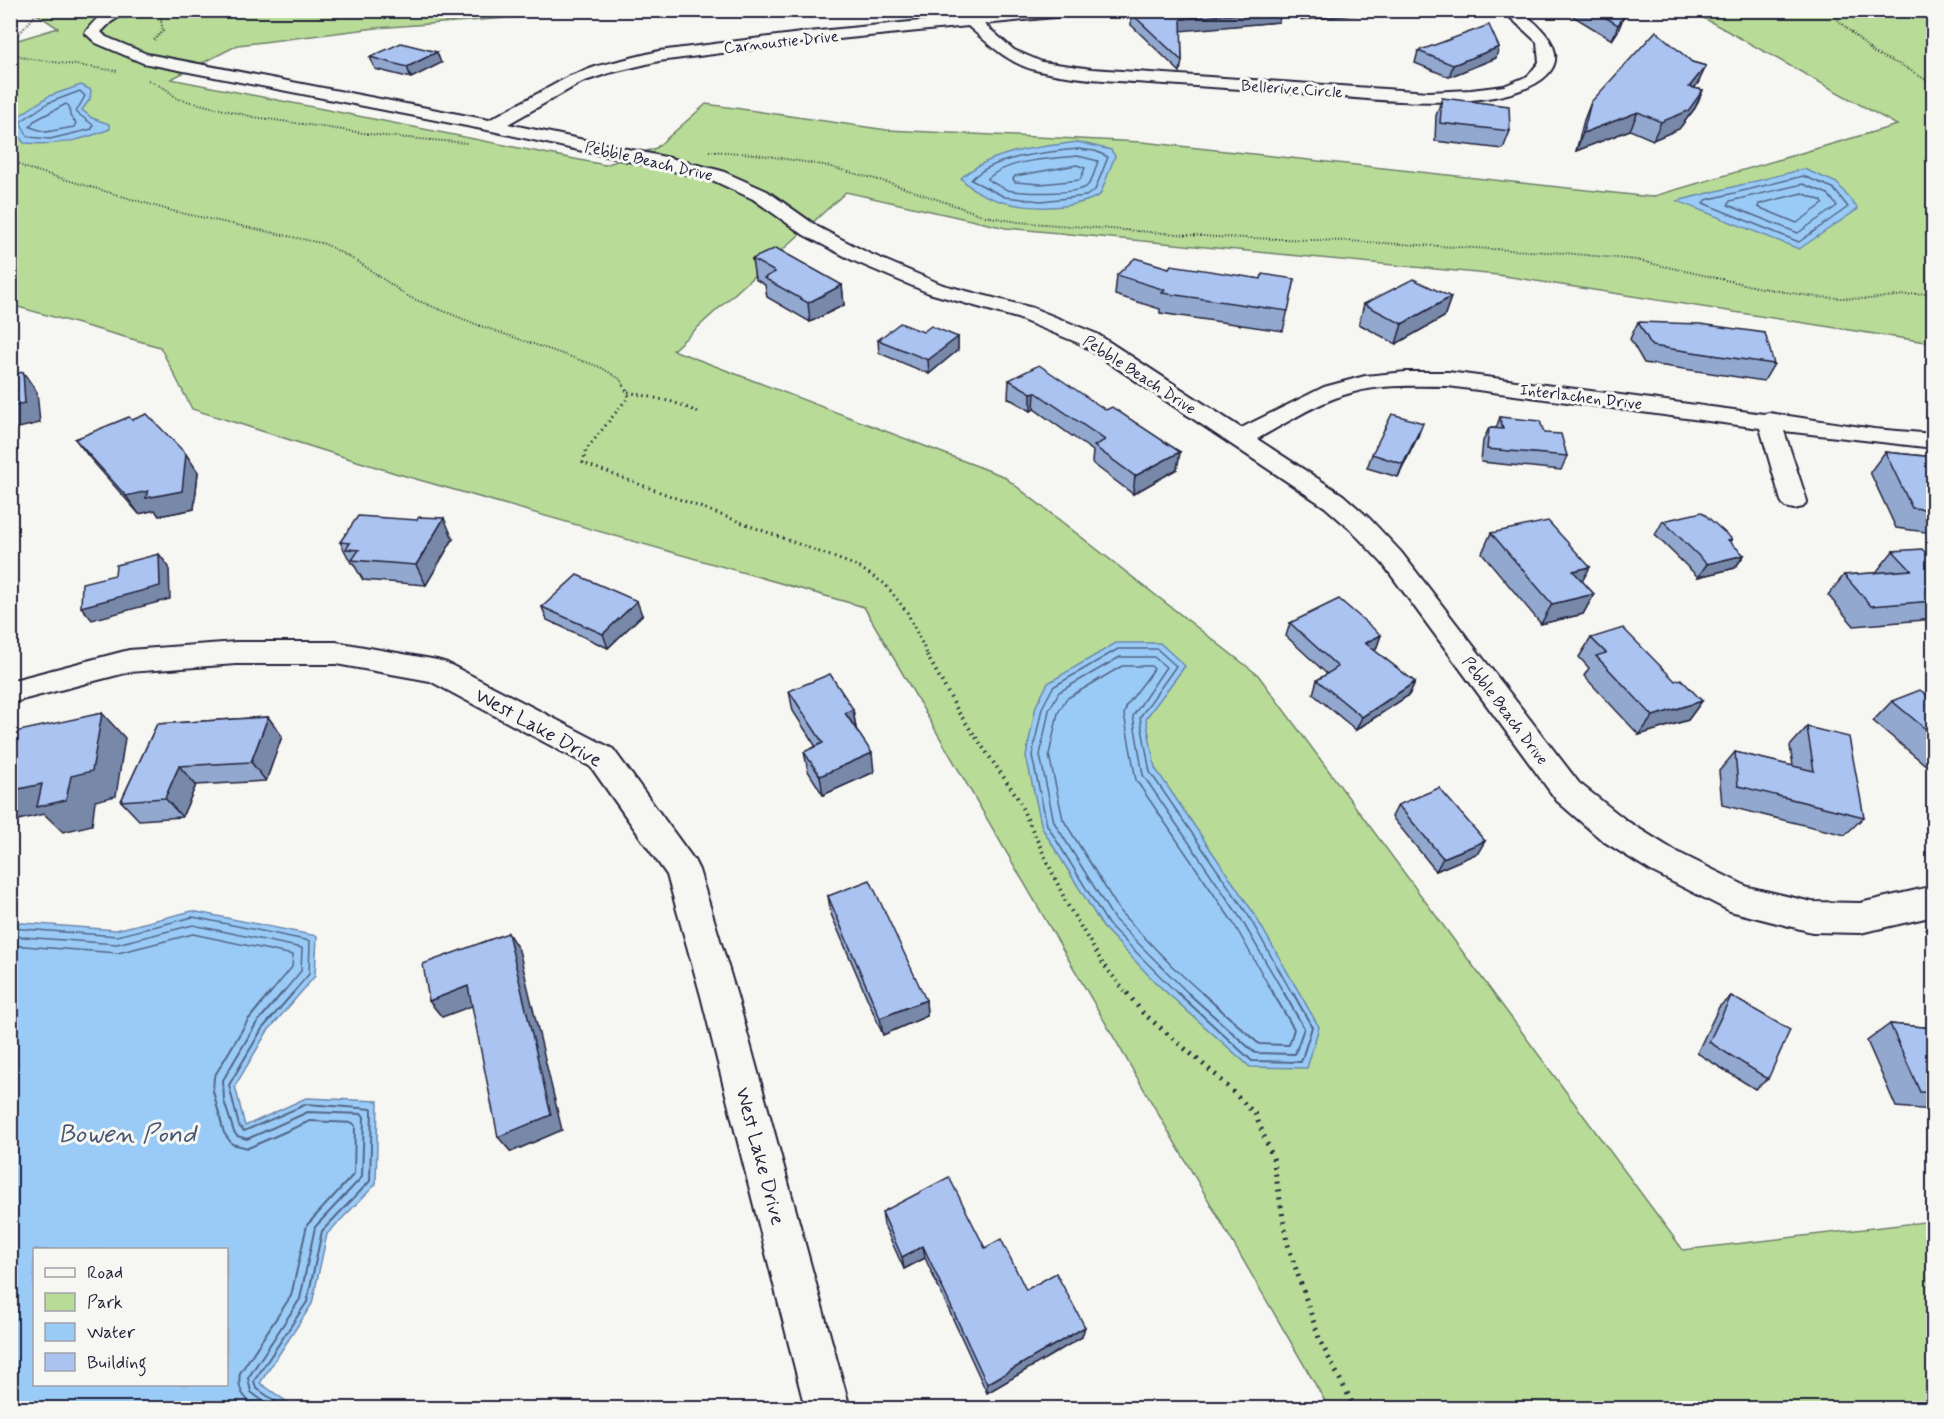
<svg xmlns="http://www.w3.org/2000/svg" width="1944" height="1419" viewBox="0 0 1944 1419" font-family="Mynerve,sans-serif">
<style>
.green{fill:#b8dc97;stroke:#6d7f69;stroke-width:1.5}
.water{fill:#9acbf7;stroke:#6a87ac;stroke-width:1.5;fill-rule:evenodd}
.lines{fill:none;stroke-linecap:round;stroke-linejoin:round}
.shore-far1{stroke:#526686;stroke-width:1.5}
.shore{stroke:#526686;stroke-width:2}
.minor-casing{stroke:#22223b;stroke-width:4}
.path-far3{stroke:#22223b;stroke-width:2;stroke-dasharray:1 2;stroke-linecap:butt}
.path-far2{stroke:#22223b;stroke-width:3;stroke-dasharray:1.5 4;stroke-linecap:butt}
.path-far1{stroke:#22223b;stroke-width:4;stroke-dasharray:1.5 4.5;stroke-linecap:butt}
.path{stroke:#22223b;stroke-width:5;stroke-dasharray:2 6;stroke-linecap:butt}
.minor{fill:#f6f6f2;fill-rule:evenodd}
.wall{fill:#92a8cf;stroke:#22223b;stroke-width:1.5}
.shaded-wall{fill:#7788a9;stroke:#22223b;stroke-width:1.5}
.building{fill:#aac3f1;stroke:#22223b;stroke-width:1.5}
.labels{text-anchor:middle;stroke-width:6;stroke-linejoin:round;paint-order:stroke}
.far-street-label{font-size:16px;fill:#22223b;stroke:#f6f6f2}
.street-label{font-size:20px;fill:#22223b;stroke:#f6f6f2}
.near-water-label{font-size:26px;font-style:italic;fill:#465573;stroke:#f6f6f2}
</style>
<rect width="100%" height="100%" fill="#f6f6f2"/>
<filter id="ink" filterUnits="userSpaceOnUse"><feTurbulence type="fractalNoise" baseFrequency=".0167" numOctaves="2"/><feDisplacementMap in="SourceGraphic" scale="12" xChannelSelector="R" yChannelSelector="G"/><feConvolveMatrix kernelMatrix="1 2 1 2 8 2 1 2 1" color-interpolation-filters="sRGB"/></filter>
<g filter="url(#ink)">
<polygon class="green" points="32,11 598,11 376,28 238,45 171,79 605,165 656,148 706,104 887,130 1142,142 1651,197 1897,125 1691,11 1933,11 1933,343 1498,275 1006,228 846,192 673,350 1003,476 1258,675 1683,1250 1933,1221 1933,1408 1329,1408 864,607 395,473 192,409 160,347 11,305 11,42 58,28"/>
<g class="water">
<path d="M81,85L91,90L90,99L82,110L92,118L109,124L110,129C79,141 57,146 24,143L16,132L13,120L49,96Z"/>
<path d="M1078,142L1111,150L1115,156L1100,195C1065,215 988,211 961,178C992,150 1039,147 1078,142Z"/>
<polygon points="1804,169 1837,183 1858,209 1799,249 1677,201"/>
<polygon points="1116,643 1160,643 1185,666 1146,718 1155,768 1253,912 1319,1027 1307,1068 1250,1067 1156,983 1103,927 1042,828 1026,756 1036,706 1048,683"/>
<path d="M192,911L317,936L315,976L267,1032L235,1086L245,1126L306,1098L378,1101L376,1184L327,1234L312,1304L260,1383L296,1408H11V922L116,930ZM34,1250H226V1384H34Z"/>
</g>
<g class="lines">
<g class="shore-far1">
<polygon points="80,91 85,96 76,112 93,125 92,129 50,139 28,137 20,122 48,103"/>
<polygon points="66,104 69,106 70,116 76,123 74,127 46,132 30,127 34,121"/>
<path d="M1078,149L1095,151L1108,157L1095,190L1086,196L1041,201L1005,197L971,180C993,156 1047,152 1078,149Z"/>
<path d="M1078,156L1098,161C1095,169 1093,181 1087,186C1077,195 1021,193 1008,190C1000,187 994,183 987,179C1009,159 1049,159 1078,156Z"/>
<polygon points="1077,165 1085,168 1080,180 1041,184 1015,182 1013,179 1015,176"/>
<polygon points="1803,176 1833,188 1848,207 1799,242 1703,203 1706,200"/>
<polygon points="1803,184 1828,194 1837,206 1798,233 1728,205 1730,201"/>
<polygon points="1802,193 1822,201 1823,204 1797,223 1758,207 1759,204"/>
<polyline points="10,928 117,936 193,917 310,941 309,974 291,995"/>
<polyline points="10,936 117,944 193,925 302,948 301,971 281,995"/>
<polyline points="10,945 118,953 193,934 293,955 292,967 269,995"/>
<polyline points="1179,995 1108,924 1047,825 1032,756 1042,708 1053,687 1118,649 1157,649 1176,666 1140,717 1150,772 1248,915 1293,995"/>
<polyline points="1190,995 1114,919 1054,822 1040,755 1049,710 1059,692 1120,657 1154,657 1166,667 1133,716 1143,775 1241,919 1285,995"/>
<polyline points="1204,995 1172,966 1121,913 1063,819 1049,755 1058,713 1066,699 1122,666 1151,666 1154,669 1127,705 1124,714 1136,780 1234,924 1274,995"/>
</g>
<g class="shore">
<polyline points="1178,993 1252,1061 1301,1062 1312,1027 1293,993"/>
<polyline points="1188,993 1255,1053 1295,1054 1304,1028 1284,993"/>
<polyline points="1202,993 1259,1044 1289,1045 1294,1029 1273,993"/>
<path d="M256,1408C243,1396 237,1391 240,1373L291,1296L307,1225L354,1174L355,1126L353,1123L310,1121L248,1148L232,1144L224,1133L213,1091L214,1077L248,1020L270,993"/>
<polyline points="272,1408 251,1392 248,1378 300,1299 315,1227 362,1177 364,1117 362,1114 308,1112 247,1139 237,1136 234,1132 224,1101 223,1080 256,1024 282,993"/>
<polyline points="285,1408 256,1388 254,1381 307,1302 322,1231 370,1181 372,1109 307,1104 244,1131 239,1126 229,1085 262,1029 293,993"/>
</g>
<g class="minor-casing">
<g id="minor">
<path d="M130,10L111,22L101,32L106,37L147,54L489,120L570,76L598,66L659,51L809,32L1033,10H1091L1084,14L984,24L1014,50L1042,62L1092,69L1429,92L1471,90L1504,86L1528,76L1539,62L1537,42L1502,10H1519C1597,66 1534,95 1471,100C1405,106 1337,95 1271,91C1226,88 1180,85 1135,82C1102,80 1067,78 1035,70C1008,63 989,44 968,26L809,42L659,61L609,73L582,82L508,124L670,158L722,171L767,191L818,227L868,253L943,285L1033,308L1097,334L1241,428L1324,387L1365,376L1406,372H1448L1764,414L1769,413L1874,429L1934,434V448L1784,431L1807,501L1803,507L1794,509L1785,507L1781,501L1760,428L1448,386C1417,386 1385,384 1354,392C1319,401 1288,422 1257,439L1343,495L1369,518L1401,552L1579,783L1627,821L1675,851L1748,887L1812,902L1860,903L1934,886V916L1860,933L1812,932L1730,911L1651,871L1603,841L1557,801L1383,564L1351,530L1325,507L1081,344L1017,318L929,293L854,261L804,235L753,199L710,179L492,131L143,63L96,43L85,33C99,13 107,10 130,10Z"/>
<polygon points="236,642 336,642 437,660 447,663 613,749 694,860 699,870 737,996 850,1408 805,1408 701,996 667,875 591,767 430,681 336,664 236,664 129,672 10,703 10,681 129,650"/>
</g>
</g>
<g class="path-far3">
<polyline points="1827,10 1874,53 1905,67 1934,85"/>
<polyline points="154,40 163,31 160,15 166,10"/>
<polyline points="10,44 40,10"/>
<polyline points="10,51 25,58 118,71"/>
<polyline points="148,80 166,89 178,99 254,117 384,136 467,143"/>
<polyline points="709,151 755,154 823,165 890,183 985,216 1018,222 1216,237 1346,241 1565,253 1636,260 1761,288 1816,297 1868,299 1934,292"/>
<polyline points="10,156 23,167 172,211 325,244 360,263 409,297 478,325 600,367 620,379 624,386"/>
</g>
<g class="path-far2">
<polyline points="623,385 629,396 586,450 583,463 857,566 885,584 907,612 928,656"/>
<polyline points="628,392 673,402 701,413"/>
</g>
<polyline class="path-far1" points="927,655 959,713 1016,795 1067,904 1103,964 1128,995"/>
<polyline class="path" points="1127,993 1143,1013 1217,1076 1255,1114 1273,1158 1287,1242 1320,1341 1355,1408"/>
<use href="#minor" class="minor"/>
</g>
<g class="wall">
<polygon points="1122,10 1281,10 1279,22 1181,30 1182,61 1180,72 1131,25 1131,20"/>
<polygon points="1298,10 1363,10 1362,14 1301,20"/>
<polygon points="1563,10 1618,10 1618,31 1612,40"/>
<polygon points="1418,51 1496,58 1449,77 1415,63"/>
<polygon points="370,57 441,63 411,78 375,69"/>
<polygon points="1692,62 1706,66 1698,83 1694,88 1703,90 1695,108 1679,129 1653,140 1630,130 1576,151 1584,120 1591,102"/>
<polygon points="1442,98 1510,131 1503,149 1435,141 1436,116"/>
<polygon points="752,259 842,285 844,305 810,322 767,297 765,285 755,279"/>
<polygon points="1169,268 1261,279 1295,279 1283,331 1160,313 1160,309 1115,295 1117,275"/>
<polygon points="1451,297 1444,317 1396,344 1359,324 1364,304"/>
<polygon points="1638,322 1774,364 1764,381 1644,363 1630,339"/>
<polygon points="923,332 958,337 958,350 929,374 879,353 878,340"/>
<polygon points="1009,380 1106,410 1180,452 1177,469 1133,494 1092,463 1093,451 1034,409 1031,411 1008,398"/>
<polygon points="1500,417 1544,433 1567,456 1561,470 1481,462 1483,441 1489,428 1496,428"/>
<polygon points="132,420 198,472 194,509 159,516 155,510 139,514 89,457 75,439"/>
<polygon points="1418,436 1398,477 1367,468 1372,454"/>
<polygon points="1885,452 1934,457 1933,533 1896,528 1870,472"/>
<polygon points="1663,521 1732,539 1730,542 1744,555 1735,568 1698,577 1655,535"/>
<polygon points="1491,533 1590,567 1582,581 1594,594 1583,614 1541,624 1482,553"/>
<polygon points="453,539 426,585 363,580 353,563 351,563 340,542"/>
<polygon points="1893,551 1928,555 1934,554 1934,619 1854,626 1828,595 1844,575 1878,573 1877,571"/>
<polygon points="542,607 642,615 608,648 547,620"/>
<polygon points="1290,623 1381,635 1376,649 1374,650 1415,682 1409,695 1356,730 1313,694 1317,680 1327,674 1286,636"/>
<polygon points="1591,638 1702,701 1688,720 1639,735 1584,676 1589,668 1579,657"/>
<polygon points="789,691 853,709 856,728 874,772 823,795 808,771 804,752 816,747 793,711"/>
<polygon points="1934,700 1934,772 1873,721 1892,701"/>
<polygon points="268,717 282,736 266,781 196,785 182,817 139,820 121,801 157,724"/>
<polygon points="1807,727 1864,817 1845,835 1722,805 1719,771 1735,752 1793,766 1790,746"/>
<polygon points="1398,805 1478,853 1436,871 1392,817"/>
<polygon points="828,896 926,1000 927,1016 883,1035 831,914"/>
<polygon points="1731,996 1768,1079 1755,1089 1697,1053 1719,1007"/>
<polygon points="1890,1024 1934,1028 1934,1110 1896,1107 1867,1041"/>
<polygon points="882,1212 985,1248 1026,1290 1082,1337 987,1393 925,1258 904,1269 884,1225"/>
</g>
<g class="shaded-wall">
<polygon points="1281,10 1279,22 1180,31 1181,19"/>
<polygon points="1303,10 1363,10 1362,14 1301,20"/>
<polygon points="1624,16 1618,31 1612,40 1618,25"/>
<polygon points="1499,47 1496,58 1449,77 1453,65"/>
<polygon points="437,52 441,63 411,78 407,67"/>
<polygon points="1706,66 1698,83 1681,105 1689,87"/>
<polygon points="1703,90 1695,108 1679,129 1653,140 1661,122"/>
<polygon points="1638,112 1630,130 1576,151 1583,133"/>
<polygon points="842,285 844,305 810,322 808,303"/>
<polygon points="1451,297 1444,317 1396,344 1402,324"/>
<polygon points="958,337 958,350 929,374 928,360"/>
<polygon points="23,372 37,392 40,423 10,430 10,406"/>
<polygon points="1035,392 1034,409 1031,411 1031,393"/>
<polygon points="1423,423 1418,436 1398,477 1403,464"/>
<polygon points="1180,452 1177,469 1133,494 1135,476"/>
<polygon points="186,454 198,472 194,509 159,516 155,510 139,514 126,496"/>
<polygon points="444,518 453,539 426,585 416,565"/>
<polygon points="159,554 169,567 170,599 92,620 81,607"/>
<polygon points="1744,555 1735,568 1698,577 1707,564"/>
<polygon points="1590,567 1579,587 1573,571"/>
<polygon points="1594,594 1583,614 1541,624 1552,604"/>
<polygon points="637,601 642,615 608,648 603,634"/>
<polygon points="1381,635 1376,649 1360,656 1365,643"/>
<polygon points="1415,682 1409,695 1356,730 1362,717"/>
<polygon points="1702,701 1688,720 1639,735 1653,716"/>
<polygon points="853,709 856,729 845,713"/>
<polygon points="102,713 125,738 116,796 95,801 92,825 63,832 44,814 10,822 10,791 71,776"/>
<polygon points="268,717 282,736 266,781 251,762"/>
<polygon points="872,753 874,772 823,795 820,776"/>
<polygon points="179,766 196,785 182,817 165,798"/>
<polygon points="1485,841 1478,853 1436,871 1443,858"/>
<polygon points="508,933 519,950 562,1130 511,1152 498,1137"/>
<polygon points="468,986 480,1003 442,1017 429,1001"/>
<polygon points="926,1000 927,1016 883,1035 880,1018"/>
<polygon points="923,1246 925,1258 904,1269 902,1257"/>
<polygon points="1085,1327 1082,1337 987,1393 987,1384"/>
</g>
<g class="building">
<polygon points="1134,10 1281,10 1181,19 1182,61 1132,14 1137,13"/>
<polygon points="1593,10 1618,10 1624,16 1618,25"/>
<polygon points="1489,25 1499,47 1453,65 1418,51"/>
<polygon points="1656,31 1692,62 1706,66 1689,87 1703,90 1688,111 1661,122 1638,112 1583,133 1591,102"/>
<polygon points="401,43 437,52 407,67 370,57"/>
<polygon points="1442,98 1509,106 1510,131 1440,123"/>
<polygon points="776,248 842,285 808,303 764,278 775,272 752,259"/>
<polygon points="1135,258 1169,268 1171,265 1261,279 1262,274 1295,279 1288,311 1162,293 1165,290 1117,275"/>
<polygon points="1413,279 1451,297 1402,324 1364,304"/>
<polygon points="1638,322 1700,324 1765,333 1774,364 1652,346"/>
<polygon points="900,323 923,332 931,326 958,337 928,360 878,340"/>
<polygon points="1039,365 1106,410 1112,407 1180,452 1135,476 1094,446 1105,440 1035,392 1031,393 1009,380"/>
<polygon points="23,372 25,403 10,406 10,375"/>
<polygon points="147,414 186,454 182,491 146,498 148,491 126,496 75,439 129,417 132,420"/>
<polygon points="1392,414 1423,423 1403,464 1372,454"/>
<polygon points="1500,417 1540,421 1544,433 1561,434 1567,456 1487,449 1489,428 1503,429"/>
<polygon points="1885,452 1934,457 1934,510 1912,508"/>
<polygon points="1702,512 1732,539 1728,540 1744,555 1707,564 1663,521"/>
<polygon points="358,516 417,520 419,517 444,518 416,565 352,560 359,550 346,549 350,543 340,542"/>
<polygon points="1548,521 1590,567 1573,571 1594,594 1552,604 1491,533"/>
<polygon points="1922,549 1928,555 1934,554 1934,601 1871,606 1844,575 1911,570 1893,551"/>
<polygon points="159,554 160,586 81,607 82,583 115,575 116,565"/>
<polygon points="577,575 637,601 603,634 542,607"/>
<polygon points="1339,599 1381,635 1365,643 1415,682 1362,717 1317,680 1338,667 1290,623"/>
<polygon points="1623,628 1675,681 1681,679 1702,701 1653,716 1596,656 1606,653 1591,638"/>
<polygon points="830,674 853,709 845,713 872,753 820,776 804,752 823,743 789,691"/>
<polygon points="1920,690 1934,700 1934,736 1892,701"/>
<polygon points="102,713 92,771 71,776 66,800 37,807 42,784 10,791 10,733"/>
<polygon points="268,717 251,762 179,766 165,798 121,801 157,724"/>
<polygon points="1807,727 1849,737 1864,817 1738,786 1735,752 1814,771"/>
<polygon points="1439,788 1485,841 1443,858 1398,805"/>
<polygon points="870,880 926,1000 880,1018 828,896"/>
<polygon points="508,933 551,1115 498,1137 468,986 429,1001 423,964"/>
<polygon points="1731,996 1790,1030 1768,1079 1709,1042"/>
<polygon points="1890,1024 1934,1028 1934,1093 1920,1092"/>
<polygon points="949,1177 985,1248 1001,1239 1026,1290 1056,1273 1085,1327 987,1384 923,1246 902,1257 882,1212"/>
</g>
</g>
<g class="labels">
<g class="far-street-label">
<text transform="translate(781 41) rotate(-6)" y="6">Carnoustie Drive</text>
<text transform="translate(1292 88) rotate(4)" y="6">Bellerive Circle</text>
<text transform="translate(649 160) rotate(13)" y="6">Pebble Beach Drive</text>
<text transform="translate(1140 374) rotate(33)" y="6">Pebble Beach Drive</text>
<text transform="translate(1581 396) rotate(7)" y="6">Interlachen Drive</text>
<text transform="translate(1506 710) rotate(53)" y="6">Pebble Beach Drive</text>
</g>
<g class="street-label">
<text transform="translate(539 727) rotate(29)" y="7">West Lake Drive</text>
<text transform="translate(761 1156) rotate(75)" y="7">West Lake Drive</text>
</g>
<g class="near-water-label">
<text x="127" y="1142">Bowen Pond</text>
</g>
</g>
<rect width="1944" height="1419" fill="none" stroke="#f6f6f2" stroke-width="36"/>
<rect x="18" y="18" width="1908" height="1383" fill="none" stroke="#22223b" stroke-width="2" filter="url(#ink)"/>
<rect x="33" y="1248" width="195" height="138" fill="#f6f6f2" stroke="#a1a1a9" stroke-width="1.5"/>
<rect x="45" y="1268" width="30" height="9" fill="#f6f6f2" stroke="#a1a1a9" stroke-width="1.5"/>
<text x="87" y="1278" font-size="18" fill="#22223b">Road</text>
<rect x="45" y="1293" width="30" height="18" fill="#b8dc97" stroke="#a1a1a9" stroke-width="1.5"/>
<text x="87" y="1308" font-size="18" fill="#22223b">Park</text>
<rect x="45" y="1323" width="30" height="18" fill="#9acbf7" stroke="#a1a1a9" stroke-width="1.5"/>
<text x="87" y="1338" font-size="18" fill="#22223b">Water</text>
<rect x="45" y="1353" width="30" height="18" fill="#aac3f1" stroke="#a1a1a9" stroke-width="1.5"/>
<text x="87" y="1368" font-size="18" fill="#22223b">Building</text>
</svg>
